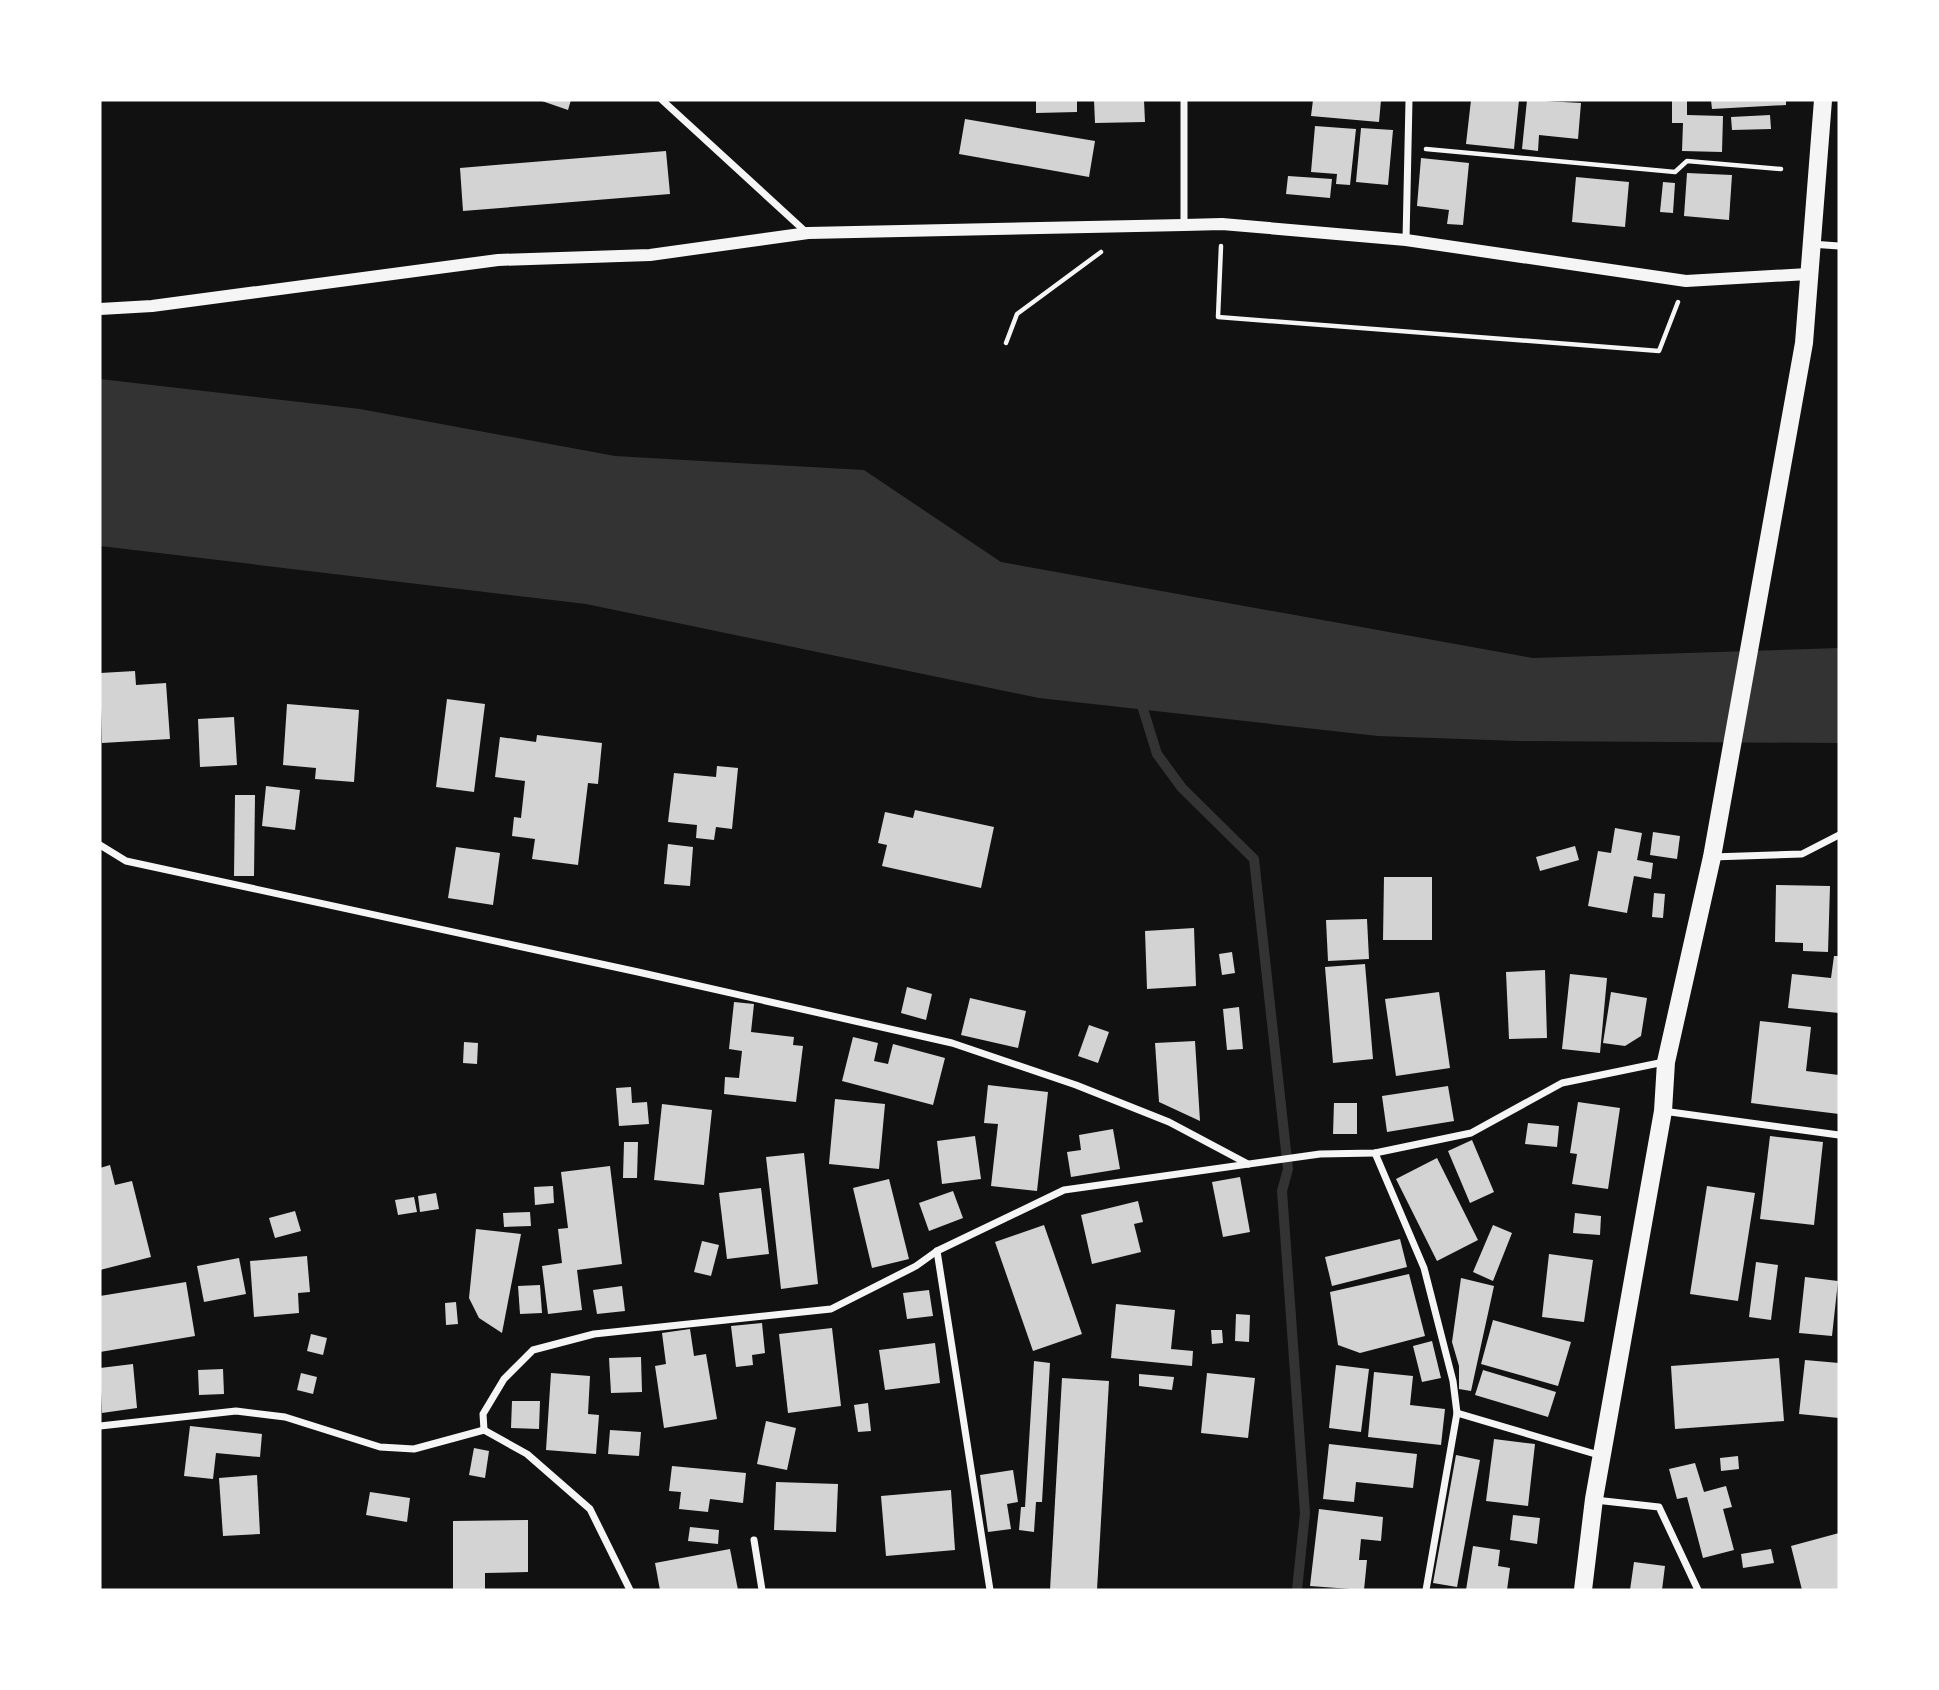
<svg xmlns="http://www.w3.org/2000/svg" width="1939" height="1690" viewBox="0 0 1939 1690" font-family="'Golos Text',sans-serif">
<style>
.water{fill:#333}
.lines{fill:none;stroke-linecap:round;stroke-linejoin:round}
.stream{stroke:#333;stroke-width:10}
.building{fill:#d3d3d3}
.path{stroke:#f5f5f5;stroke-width:4.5}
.minor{stroke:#f5f5f5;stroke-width:7}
.tertiary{stroke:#f5f5f5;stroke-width:12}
.primary{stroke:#f5f5f5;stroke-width:18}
</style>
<rect width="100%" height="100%" fill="#111"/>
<polygon class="water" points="100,379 360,409 615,456 864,470 1001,562 1533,658 1839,648 1839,743 1518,741 1378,736 1039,698 586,604 100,546"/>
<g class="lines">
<polyline class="stream" points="1139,696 1157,754 1182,788 1254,859 1288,1169 1282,1191 1305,1513 1297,1590"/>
</g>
<g class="building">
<polygon points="539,100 571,100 568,110"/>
<polygon points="1036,100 1077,100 1077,112 1036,113"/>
<polygon points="1094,100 1144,100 1145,122 1095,123"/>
<polygon points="1313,100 1381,100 1379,122 1311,116"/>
<polygon points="1471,100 1519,100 1514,149 1466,144"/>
<polygon points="1527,100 1581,103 1578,139 1539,135 1538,151 1522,149"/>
<polygon points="1672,100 1687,100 1687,115 1723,116 1722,152 1682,151 1683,123 1672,123"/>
<polygon points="1711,100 1786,100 1786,105 1712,109"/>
<polygon points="1770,115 1771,129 1732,130 1731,117"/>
<polygon points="965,119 1095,141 1089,177 959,154"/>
<polygon points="1315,126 1356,129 1350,185 1336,184 1337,174 1311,172"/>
<polygon points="1361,128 1393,130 1388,185 1356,182"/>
<polygon points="666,151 670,194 463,211 460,168"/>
<polygon points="1421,158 1469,163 1463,225 1447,224 1449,210 1417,206"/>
<polygon points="1687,173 1732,175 1729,220 1684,216"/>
<polygon points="1288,176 1332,179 1330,198 1286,194"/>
<polygon points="1576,177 1629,182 1625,227 1572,222"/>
<polygon points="1663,182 1675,183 1673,213 1660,212"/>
<polygon points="135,671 136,685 166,683 170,739 102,743 100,673"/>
<polygon points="447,699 485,704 474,792 436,787"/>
<polygon points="287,704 359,710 354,782 315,779 316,768 283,765"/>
<polygon points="234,717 237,765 200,767 198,719"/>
<polygon points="537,735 602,743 598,784 588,783 578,865 532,859 535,839 512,836 514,817 521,818 525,781 495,777 500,737 536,742"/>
<polygon points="717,766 738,768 732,829 716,827 714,840 696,838 697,825 668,822 674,773 716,777"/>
<polygon points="266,786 300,790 295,830 262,826"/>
<polygon points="235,795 255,795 254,876 234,876"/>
<polygon points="915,810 994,827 981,888 882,866 887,845 878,843 885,812 913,818"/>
<polygon points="1615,828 1642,833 1637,860 1653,863 1651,879 1634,876 1627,913 1588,906 1598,851 1611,853"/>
<polygon points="1653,832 1680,836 1677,859 1650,855"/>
<polygon points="668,844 693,847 690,886 664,884"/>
<polygon points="1575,846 1579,860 1540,871 1536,857"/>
<polygon points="456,847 500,853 493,905 448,898"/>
<polygon points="1384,877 1432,877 1432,940 1383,940"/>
<polygon points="1776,885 1830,886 1828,952 1803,951 1803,943 1775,942"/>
<polygon points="1654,893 1665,894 1663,918 1652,917"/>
<polygon points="1367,919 1369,959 1328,961 1326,920"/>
<polygon points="1194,928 1196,986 1147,989 1145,931"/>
<polygon points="1232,952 1235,973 1222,975 1219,954"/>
<polygon points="1834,956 1839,956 1839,1013 1788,1008 1792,974 1831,978"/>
<polygon points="1365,964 1373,1059 1333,1063 1325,967"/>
<polygon points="1545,970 1547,1038 1509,1039 1506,972"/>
<polygon points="1570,974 1607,978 1600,1053 1562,1049"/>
<polygon points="907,987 932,994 926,1020 901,1013"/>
<polygon points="1439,992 1450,1068 1396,1076 1385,999"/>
<polygon points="1611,992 1647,998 1641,1036 1625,1046 1603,1043"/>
<polygon points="970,998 1026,1011 1018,1048 961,1035"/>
<polygon points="734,1002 754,1004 751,1032 794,1037 793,1045 803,1046 796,1102 724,1094 725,1077 739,1078 742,1051 729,1049"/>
<polygon points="1239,1007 1243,1049 1227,1050 1223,1009"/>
<polygon points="1760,1021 1811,1027 1806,1071 1839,1075 1839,1114 1751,1103"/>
<polygon points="1089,1025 1109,1032 1098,1063 1078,1056"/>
<polygon points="853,1037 878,1043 874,1061 888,1064 893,1044 945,1058 933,1105 842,1081"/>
<polygon points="1195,1041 1200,1121 1159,1102 1155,1043"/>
<polygon points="464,1042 478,1043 477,1064 463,1063"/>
<polygon points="988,1085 1048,1092 1037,1191 991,1186 998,1124 984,1123"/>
<polygon points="1448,1086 1454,1121 1387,1132 1382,1096"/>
<polygon points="631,1087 632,1103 647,1102 649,1124 619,1126 616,1088"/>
<polygon points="835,1099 885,1104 879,1169 829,1164"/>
<polygon points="1578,1102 1620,1108 1608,1189 1572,1184 1577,1154 1570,1153"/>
<polygon points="1334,1103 1357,1103 1357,1134 1333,1134"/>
<polygon points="662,1104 712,1110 704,1185 654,1180"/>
<polygon points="1528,1123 1559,1126 1557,1147 1525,1144"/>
<polygon points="1113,1129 1120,1169 1071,1177 1067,1152 1081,1150 1079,1135"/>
<polygon points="975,1136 981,1179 942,1184 937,1141"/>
<polygon points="1770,1136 1823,1142 1814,1225 1760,1219"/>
<polygon points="1472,1140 1494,1192 1470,1203 1448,1151"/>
<polygon points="624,1142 638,1142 637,1178 623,1178"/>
<polygon points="804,1153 818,1284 781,1289 766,1157"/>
<polygon points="1437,1158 1478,1240 1437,1261 1396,1179"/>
<polygon points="110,1165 115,1185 132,1181 151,1257 100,1270 100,1168"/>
<polygon points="610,1166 622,1264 577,1270 582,1310 548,1314 542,1266 562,1263 558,1229 568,1228 561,1172"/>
<polygon points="1240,1177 1250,1232 1223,1237 1212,1182"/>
<polygon points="889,1179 909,1259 872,1268 853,1188"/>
<polygon points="553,1186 554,1203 535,1205 534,1187"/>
<polygon points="1707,1186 1755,1193 1738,1301 1690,1294"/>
<polygon points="761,1188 769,1254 727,1259 719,1193"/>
<polygon points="953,1191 963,1218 929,1231 919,1203"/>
<polygon points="436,1193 439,1209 420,1212 418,1196"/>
<polygon points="414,1197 417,1212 398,1215 395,1200"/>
<polygon points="1138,1201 1143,1222 1134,1224 1141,1252 1092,1264 1081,1215"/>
<polygon points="295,1211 301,1231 275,1238 269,1218"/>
<polygon points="530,1212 531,1226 504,1227 503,1213"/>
<polygon points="1575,1213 1601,1216 1600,1235 1573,1233"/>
<polygon points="1044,1225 1082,1334 1033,1351 995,1242"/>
<polygon points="1493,1225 1512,1233 1493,1281 1473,1272"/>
<polygon points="476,1229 521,1234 502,1333 479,1318 469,1298"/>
<polygon points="1400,1239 1407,1267 1332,1286 1325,1257"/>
<polygon points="702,1241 719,1245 711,1276 694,1272"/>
<polygon points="1549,1254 1593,1260 1584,1322 1542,1317"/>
<polygon points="307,1256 310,1292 298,1293 299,1313 254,1317 250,1261"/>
<polygon points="239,1258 246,1294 204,1302 197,1266"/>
<polygon points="1756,1262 1778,1265 1771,1320 1749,1317"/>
<polygon points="1409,1274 1425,1336 1360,1353 1338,1345 1330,1292"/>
<polygon points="1805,1277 1838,1281 1832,1336 1799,1333"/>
<polygon points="1461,1278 1494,1286 1471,1391 1459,1389 1459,1366 1452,1342"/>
<polygon points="186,1282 195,1336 100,1352 100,1296"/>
<polygon points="540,1285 542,1313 520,1314 518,1286"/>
<polygon points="622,1286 625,1311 597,1314 593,1290"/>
<polygon points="929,1290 933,1316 907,1319 903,1293"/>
<polygon points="456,1302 458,1324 446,1325 445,1303"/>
<polygon points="1116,1304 1175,1310 1171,1349 1193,1351 1192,1366 1111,1358"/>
<polygon points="1236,1314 1250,1315 1249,1342 1235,1341"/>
<polygon points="1493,1320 1571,1342 1558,1386 1481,1364"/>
<polygon points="762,1323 765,1353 752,1355 753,1365 736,1367 731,1326"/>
<polygon points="832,1328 841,1406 788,1413 779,1334"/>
<polygon points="690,1329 694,1356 706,1354 717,1419 664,1428 655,1366 666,1364 662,1333"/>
<polygon points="1211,1330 1222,1330 1223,1343 1212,1344"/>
<polygon points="311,1334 327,1338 323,1355 307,1351"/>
<polygon points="1432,1341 1441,1378 1422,1382 1413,1346"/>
<polygon points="935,1343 940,1383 885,1390 879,1350"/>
<polygon points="641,1357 642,1392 611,1393 609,1358"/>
<polygon points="1779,1358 1784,1421 1675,1429 1671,1366"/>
<polygon points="1805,1360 1839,1363 1839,1418 1799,1414"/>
<polygon points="1034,1361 1050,1363 1042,1502 1036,1502 1034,1532 1019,1530 1021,1507 1025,1507"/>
<polygon points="133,1364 137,1408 102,1413 100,1368"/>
<polygon points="1336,1365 1369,1369 1361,1432 1329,1428"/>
<polygon points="223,1369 224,1394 199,1395 198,1370"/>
<polygon points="1483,1370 1556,1392 1548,1417 1475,1395"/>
<polygon points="1374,1372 1413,1376 1410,1405 1445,1409 1441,1445 1368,1437"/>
<polygon points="301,1373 317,1377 313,1394 297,1390"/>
<polygon points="551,1373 590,1376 588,1414 599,1415 596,1454 546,1450"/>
<polygon points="1207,1373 1255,1378 1248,1438 1201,1433"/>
<polygon points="1139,1374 1174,1377 1172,1390 1139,1386"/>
<polygon points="1062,1378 1109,1381 1097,1590 1050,1590"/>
<polygon points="512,1401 540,1401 539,1429 511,1428"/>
<polygon points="868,1403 871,1431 858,1432 854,1405"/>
<polygon points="766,1421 796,1428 787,1470 757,1464"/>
<polygon points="190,1426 262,1434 260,1457 216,1453 213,1479 184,1476"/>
<polygon points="610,1430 641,1432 639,1456 608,1454"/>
<polygon points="1494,1439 1535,1444 1528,1506 1486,1501"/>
<polygon points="1329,1444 1417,1454 1413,1488 1356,1482 1354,1502 1323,1499"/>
<polygon points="474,1448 489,1451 485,1478 469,1475"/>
<polygon points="1456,1455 1480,1460 1457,1587 1433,1583"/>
<polygon points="1738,1456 1739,1469 1721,1471 1720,1458"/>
<polygon points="1695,1463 1704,1492 1726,1486 1732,1507 1723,1509 1734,1550 1703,1558 1687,1497 1677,1499 1669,1469"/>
<polygon points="672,1466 746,1473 743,1503 710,1499 708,1512 679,1509 681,1492 669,1491"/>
<polygon points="1013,1470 1018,1502 1007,1504 1011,1529 988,1532 980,1475"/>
<polygon points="257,1475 260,1534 223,1536 219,1478"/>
<polygon points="776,1482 838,1484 836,1532 774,1530"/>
<polygon points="951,1490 955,1550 886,1556 881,1496"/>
<polygon points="370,1492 410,1498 407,1522 366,1515"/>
<polygon points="1319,1509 1383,1517 1381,1541 1361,1539 1359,1560 1367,1560 1364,1590 1310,1586"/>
<polygon points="1513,1515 1540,1518 1537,1544 1510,1540"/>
<polygon points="528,1520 528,1572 485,1573 485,1590 453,1590 453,1521"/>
<polygon points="690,1527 719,1530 718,1544 688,1541"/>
<polygon points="1839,1533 1839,1590 1802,1590 1791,1546"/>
<polygon points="1473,1546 1500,1550 1498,1566 1510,1568 1507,1590 1466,1590"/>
<polygon points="730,1549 738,1590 660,1590 655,1563"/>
<polygon points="1771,1549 1774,1563 1743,1568 1741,1554"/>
<polygon points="1634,1562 1665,1566 1662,1590 1630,1590"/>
</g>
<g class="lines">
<g class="path">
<polyline points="1426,149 1675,172 1687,161 1781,169"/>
<polyline points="1221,246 1218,317 1659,351 1678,302"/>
<polyline points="1006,343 1017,314 1101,252"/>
</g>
<g class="minor">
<polyline points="662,100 807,233"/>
<polyline points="1184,225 1184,100"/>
<polyline points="1406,240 1409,100"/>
<polyline points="1811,244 1839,246"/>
<polyline points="100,845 126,861 638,972 952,1043 1076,1085 1169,1122 1248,1164"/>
<polyline points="1712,857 1802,854 1839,835"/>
<polyline points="1663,1111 1839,1135"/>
<polyline points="1375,1153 1424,1268 1453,1381 1457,1413"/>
<polyline points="937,1251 990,1590"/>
<polyline points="100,1426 236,1411 285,1417 380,1447 414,1449 484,1430 527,1454 590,1509 630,1590"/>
<polyline points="484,1430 483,1414 504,1379 533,1350 594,1334 831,1309 916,1266 937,1251 1064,1190 1320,1154 1375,1153 1471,1133 1562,1083 1664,1062"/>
<polyline points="1595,1500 1659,1507 1698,1590"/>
<polyline points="754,1540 762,1590"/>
<polyline points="1426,1590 1457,1413 1602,1456"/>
</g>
<polyline class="tertiary" points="100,309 152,306 498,260 650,255 808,233 1184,225 1222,224 1406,240 1686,281 1808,274"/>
<polyline class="primary" points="1583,1590 1594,1499 1663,1111 1666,1062 1712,857 1804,343 1823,100"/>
</g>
<rect width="1939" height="1690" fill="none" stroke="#ffffff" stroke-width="203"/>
</svg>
